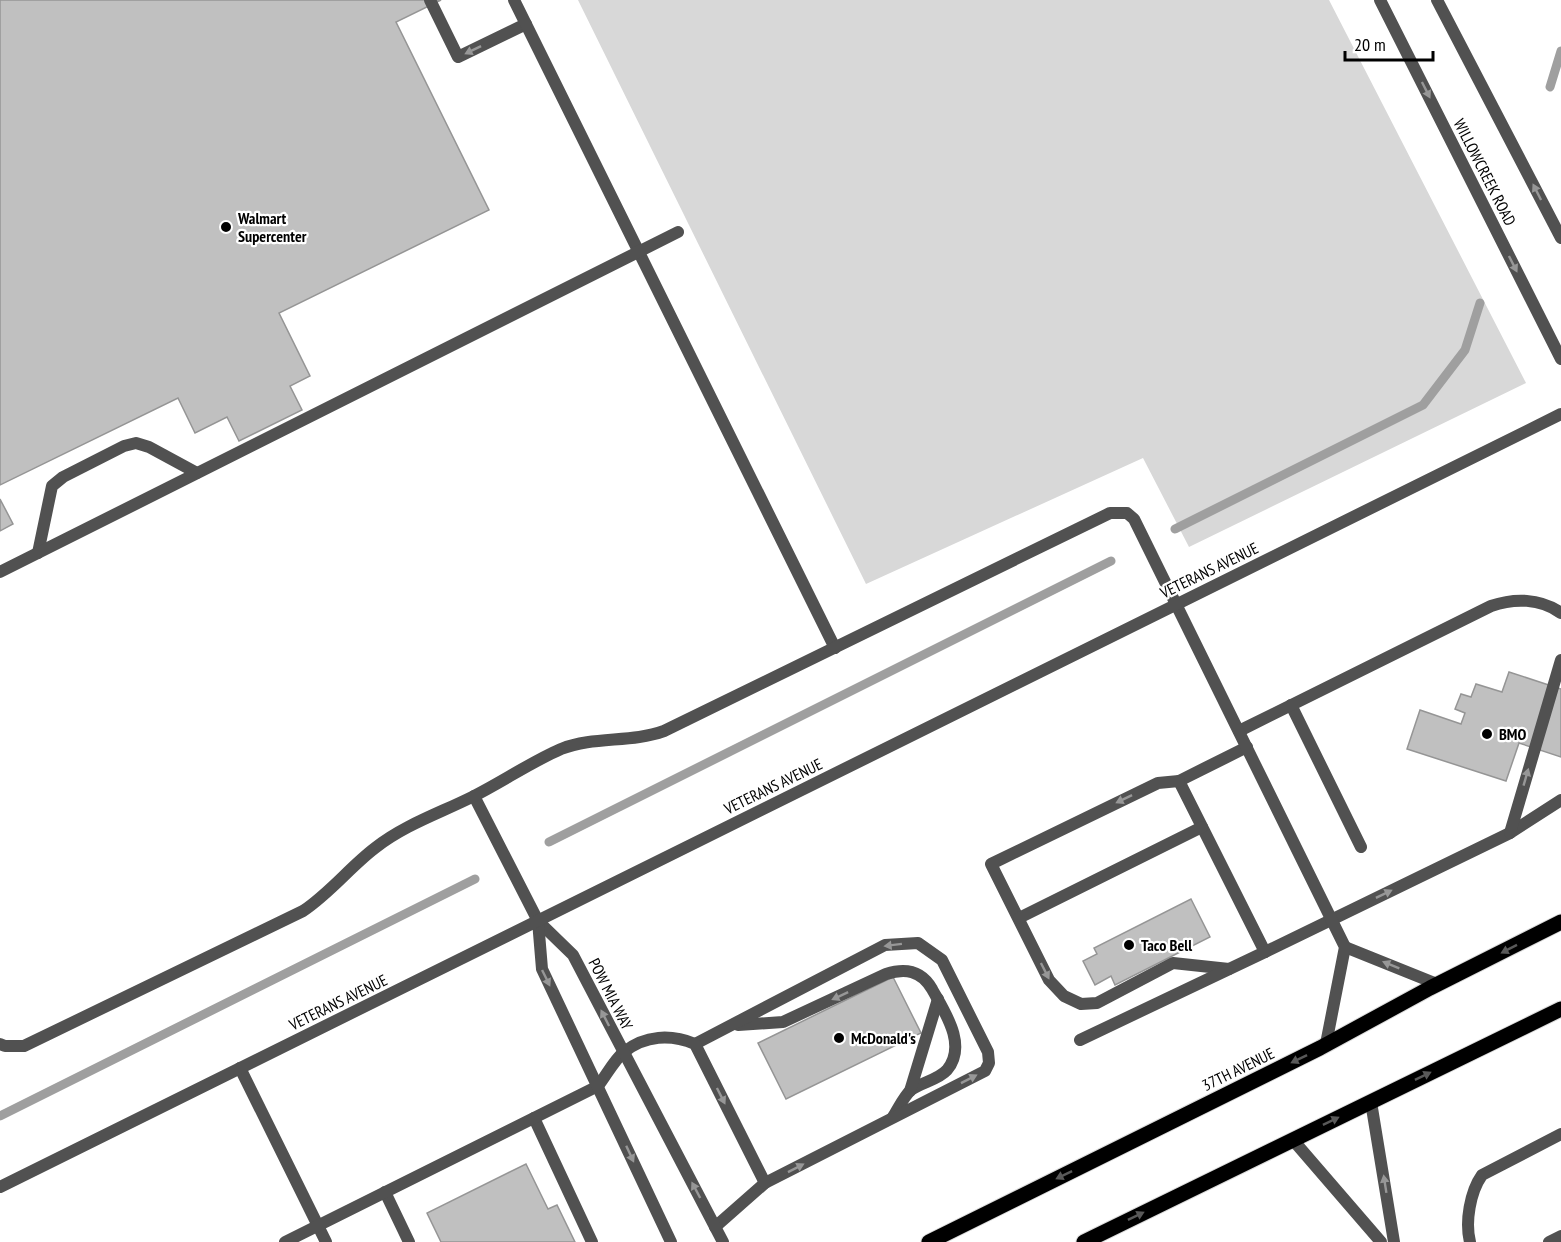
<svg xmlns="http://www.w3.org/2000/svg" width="1561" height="1242" viewBox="0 0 1561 1242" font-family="'PT Sans Narrow',sans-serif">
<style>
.green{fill:#d8d8d8}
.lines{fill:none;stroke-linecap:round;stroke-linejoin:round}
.stream{stroke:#9f9f9f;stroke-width:9}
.building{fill:#c0c0c0;stroke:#959595;stroke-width:1.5}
.primary-casing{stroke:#dbdbdb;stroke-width:17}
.service{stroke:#515151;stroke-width:12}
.minor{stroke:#515151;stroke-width:12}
.tertiary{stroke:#515151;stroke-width:12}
.primary{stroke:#000;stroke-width:15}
.oneway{fill:#979797}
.oneway2{fill:#595959}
.poi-dot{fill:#000;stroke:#fff;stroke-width:2}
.labels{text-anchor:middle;stroke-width:4.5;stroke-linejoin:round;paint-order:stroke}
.street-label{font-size:16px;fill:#000;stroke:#fff}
.poi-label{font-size:16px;font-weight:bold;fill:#000;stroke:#fff;text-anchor:start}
</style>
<rect width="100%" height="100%" fill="#fff"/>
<polygon class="green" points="578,0 1329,0 1526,383 1189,547 1143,458 866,584"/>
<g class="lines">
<g class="stream">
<polyline points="1550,87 1561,51"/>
<polyline points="1175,529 1423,405 1465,350 1480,303"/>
<polyline points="549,842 1111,561"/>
<polyline points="0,1116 475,879"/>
</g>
</g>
<g class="building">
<polygon points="0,0 441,0 396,22 489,210 279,313 310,376 290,386 302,410 239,441 227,417 195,433 178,398 0,485"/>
<polygon points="0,499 13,524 0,531"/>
<polygon points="1509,672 1561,689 1561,757 1519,743 1506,781 1407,749 1420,710 1461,724 1465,713 1455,709 1461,694 1471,697 1476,684 1502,692"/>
<polygon points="1191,899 1210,937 1115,985 1111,976 1095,985 1083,961 1097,954 1094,948"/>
<polygon points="893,977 921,1033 786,1099 758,1043"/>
<polygon points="526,1164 548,1209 557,1205 575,1242 441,1242 427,1213"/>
</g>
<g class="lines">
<g class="primary-casing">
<g id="primary">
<polyline points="929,1242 1320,1048 1430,988 1561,922"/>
<polyline points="1084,1242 1561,1009"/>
</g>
</g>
<g class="service">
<polyline points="430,0 458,57 526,24"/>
<polyline points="514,0 835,648"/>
<polyline points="38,553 52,486 63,477 124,446 136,443 149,447 197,473"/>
<polyline points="0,572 678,232"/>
<polyline points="1291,705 1361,847"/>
<path d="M1239,731L1491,606C1514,598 1540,598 1561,613"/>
<polyline points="1247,747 1179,781 1265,952 1510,833 1561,800"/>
<polyline points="1179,781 1158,783 991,864 1049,980 1064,996 1081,1004 1097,1003 1173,963 1229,969"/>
<polyline points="474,796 538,921"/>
<polyline points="1510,833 1561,660"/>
<polyline points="1019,918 1202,827"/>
<polyline points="1345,947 1437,984"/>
<path d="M738,1025L783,1022L886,974C905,968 921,970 932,989C944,1011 968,1045 947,1070C938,1080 922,1082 911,1090C904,1096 898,1109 893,1117"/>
<polyline points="1080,1040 1265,952"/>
<path d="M0,1044L5,1046H24L303,911C330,893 350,867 375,848C404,825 440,813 472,797C502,782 531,762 561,749C594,736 631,743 664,731L1110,513H1127L1134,519L1345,947L1326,1044"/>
<polyline points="695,1044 885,945 918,943 942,960 988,1052 989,1063 985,1071 765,1183 715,1227"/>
<polyline points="240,1068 326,1242"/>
<polyline points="910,1091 938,999"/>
<polyline points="1371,1102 1394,1242"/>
<polyline points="534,1118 592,1242"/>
<polyline points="1293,1140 1381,1242"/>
<polyline points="385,1192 409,1242"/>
<path d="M285,1242L598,1086C606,1076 614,1060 624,1052C645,1035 671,1034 695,1044L765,1183"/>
<path d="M1470,1242C1465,1222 1470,1192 1482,1175L1561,1134"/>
<polyline points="1549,1242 1561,1236"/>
</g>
<g class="minor">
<polyline points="538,921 573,955 723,1242"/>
<polyline points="538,921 542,969 671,1242"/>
<polyline points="0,1187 1561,414"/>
</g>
<g class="tertiary">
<polyline points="1380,0 1561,359"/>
<polyline points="1437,0 1561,238"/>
</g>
<use href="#primary" class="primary"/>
</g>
<defs><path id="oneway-solid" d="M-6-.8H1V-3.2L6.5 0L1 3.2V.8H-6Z" transform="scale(1.5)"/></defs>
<g class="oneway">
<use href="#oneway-solid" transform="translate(473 50) rotate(154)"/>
<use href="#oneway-solid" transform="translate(1426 90) rotate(63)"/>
<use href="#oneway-solid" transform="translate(1537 192) rotate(-117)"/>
<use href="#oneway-solid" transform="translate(1513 264) rotate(63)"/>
<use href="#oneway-solid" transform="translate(1526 777) rotate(-74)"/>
<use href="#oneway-solid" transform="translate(1124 799) rotate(154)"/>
<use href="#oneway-solid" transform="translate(1384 894) rotate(-26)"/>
<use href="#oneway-solid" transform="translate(893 945) rotate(173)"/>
<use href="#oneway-solid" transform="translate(1391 965) rotate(-158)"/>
<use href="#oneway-solid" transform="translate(1045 971) rotate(63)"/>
<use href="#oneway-solid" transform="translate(546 978) rotate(64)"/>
<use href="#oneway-solid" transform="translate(840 996) rotate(155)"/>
<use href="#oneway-solid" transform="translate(605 1018) rotate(-117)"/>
<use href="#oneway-solid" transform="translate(969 1079) rotate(-27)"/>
<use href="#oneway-solid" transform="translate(721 1096) rotate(63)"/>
<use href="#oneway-solid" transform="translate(630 1154) rotate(65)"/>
<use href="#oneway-solid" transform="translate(796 1168) rotate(-27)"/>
<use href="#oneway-solid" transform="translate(1385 1184) rotate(-99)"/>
<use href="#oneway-solid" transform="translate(696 1190) rotate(-118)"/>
</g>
<g class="oneway2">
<use href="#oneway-solid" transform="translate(1509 949) rotate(153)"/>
<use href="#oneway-solid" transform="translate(1299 1059) rotate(154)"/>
<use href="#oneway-solid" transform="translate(1423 1076) rotate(-26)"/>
<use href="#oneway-solid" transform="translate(1331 1121) rotate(-26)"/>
<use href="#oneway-solid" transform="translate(1064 1175) rotate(154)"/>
<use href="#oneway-solid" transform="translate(1136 1216) rotate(-26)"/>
</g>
<g class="poi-dot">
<circle cx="226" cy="227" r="6"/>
<circle cx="1487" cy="734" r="6"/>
<circle cx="1129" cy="945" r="6"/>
<circle cx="839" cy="1038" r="6"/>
</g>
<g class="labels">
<g class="street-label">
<text transform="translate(1485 172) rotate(63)" y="6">WILLOWCREEK ROAD</text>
<text transform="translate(1209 570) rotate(-26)" y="6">VETERANS AVENUE</text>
<text transform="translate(773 786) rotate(-26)" y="6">VETERANS AVENUE</text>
<text transform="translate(611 994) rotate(63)" y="6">POW MIA WAY</text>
<text transform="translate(338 1002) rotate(-26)" y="6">VETERANS AVENUE</text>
<text transform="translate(1238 1069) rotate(-26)" y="6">37TH AVENUE</text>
</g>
<g class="poi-label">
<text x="238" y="224">Walmart<tspan x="238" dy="18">Supercenter</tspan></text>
<text x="1499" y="740">BMO</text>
<text x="1141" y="951">Taco Bell</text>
<text x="851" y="1044">McDonald's</text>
</g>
</g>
<path d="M1345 51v9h88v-9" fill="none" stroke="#000000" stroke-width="3"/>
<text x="1354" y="51" font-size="18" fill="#000000" stroke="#ffffff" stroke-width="4.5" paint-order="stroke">20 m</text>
</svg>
